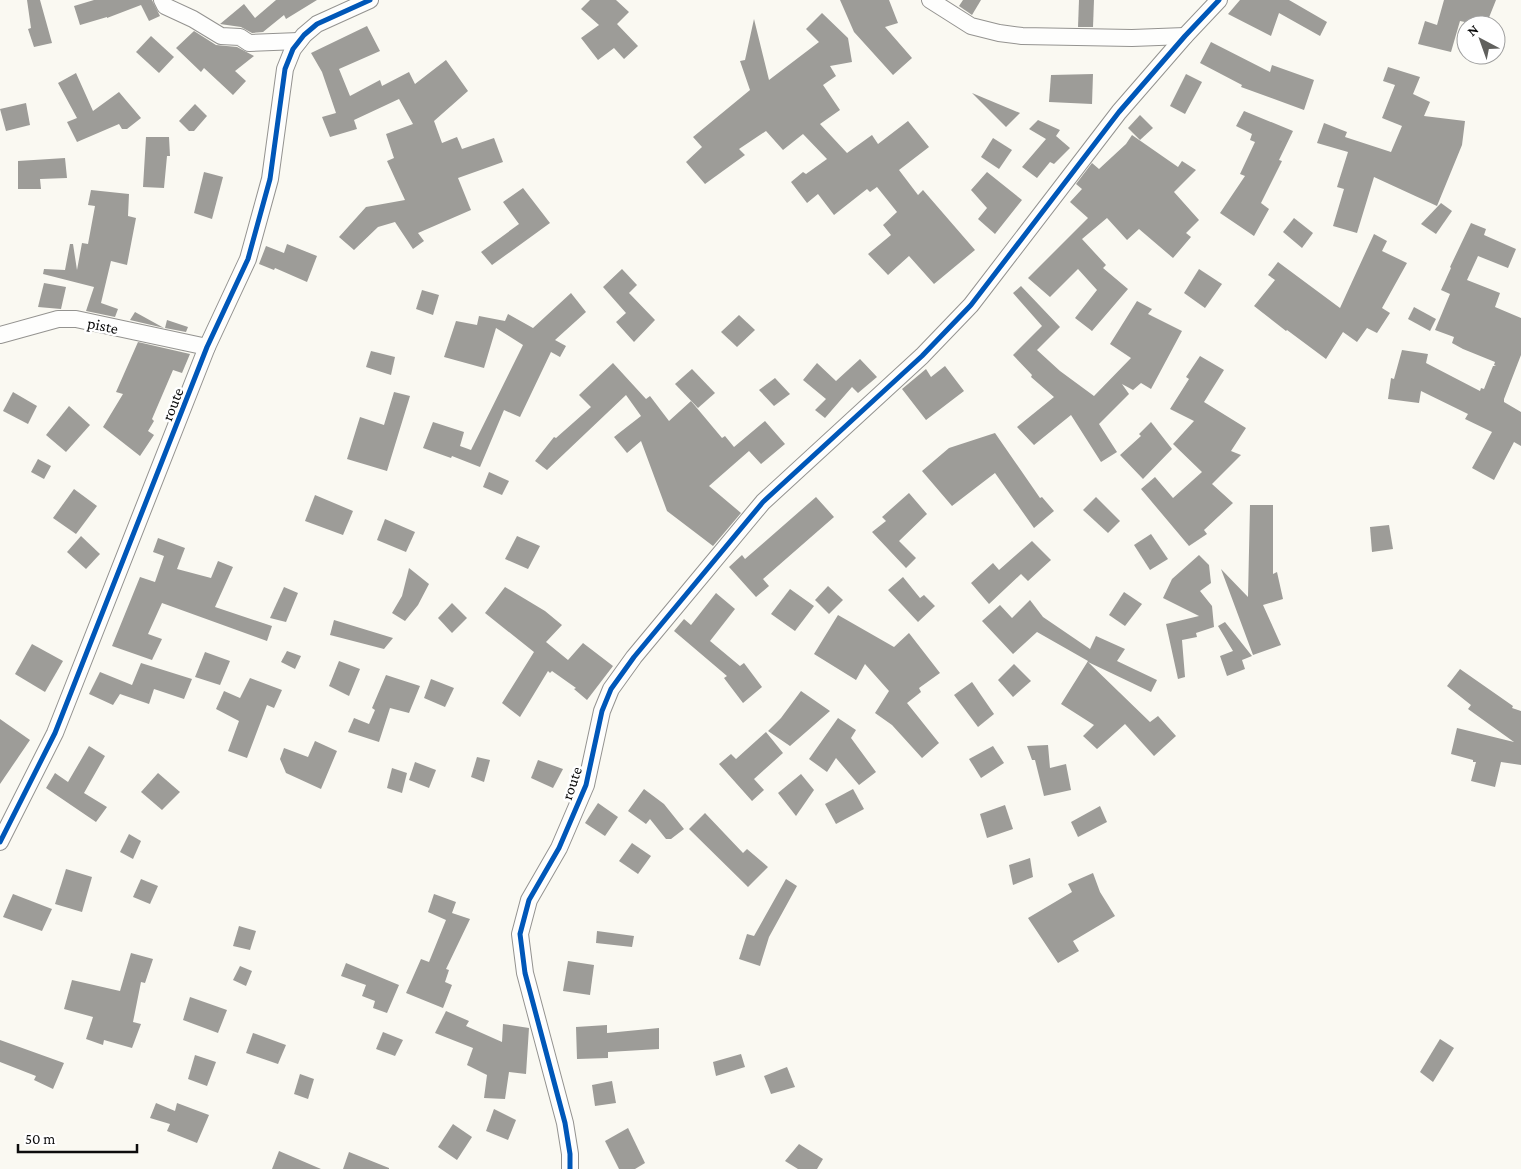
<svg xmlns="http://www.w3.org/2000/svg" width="1521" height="1169" viewBox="0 0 1521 1169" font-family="'Crimson Pro',serif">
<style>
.building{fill:#9d9c98}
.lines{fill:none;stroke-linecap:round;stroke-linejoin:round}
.minor-casing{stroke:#949390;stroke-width:18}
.minor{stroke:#fefefd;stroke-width:16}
.cycleway-casing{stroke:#fff;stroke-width:8}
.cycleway{stroke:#0057b8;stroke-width:5}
.labels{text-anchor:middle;stroke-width:5;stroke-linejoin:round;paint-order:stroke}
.street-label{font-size:16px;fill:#0d0d0d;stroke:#fff}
</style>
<rect width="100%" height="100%" fill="#faf9f2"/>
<g class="building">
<polygon points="27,0 40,0 52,43 34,47 28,29 31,28"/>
<polygon points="94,0 152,0 160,16 149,21 141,5 107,18 107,17 80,25 74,6"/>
<polygon points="276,0 317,0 286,19 284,15 263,32 252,33 241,27 220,24 244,4 255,18"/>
<polygon points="590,0 616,0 629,12 617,24 638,46 624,59 614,48 598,60 581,38 599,25 581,9"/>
<polygon points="840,0 889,0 898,23 885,27 912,58 893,75 854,32"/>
<polygon points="963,0 981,0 972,15 959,6"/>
<polygon points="1079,0 1094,0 1093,27 1078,27"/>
<polygon points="1240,0 1289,0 1327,22 1320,36 1279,13 1271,36 1228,14"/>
<polygon points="1444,0 1496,0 1488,20 1481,18 1479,25 1460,21 1451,52 1418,44 1425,21 1437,25"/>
<polygon points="822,13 848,38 852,62 830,66 836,76 823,85 840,110 820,124 847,153 872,135 878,144 908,121 929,147 899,170 918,195 923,190 975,250 934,284 909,256 888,275 868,254 891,235 883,225 897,212 877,187 870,192 867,189 834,215 818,194 807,203 791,182 803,172 806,174 827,159 803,134 783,150 766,131 739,149 745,155 705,184 686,162 702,147 693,137 750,90 740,61 745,60 754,19 769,80 819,42 806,29"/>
<polygon points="367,26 380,51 339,69 350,96 380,80 382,86 409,72 415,84 446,60 468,91 434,121 442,143 457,137 462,149 494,138 503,162 458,178 471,210 418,233 424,241 413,249 395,222 378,227 354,250 339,237 366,207 405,200 387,161 394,158 386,134 413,124 399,99 354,120 357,129 330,137 322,117 336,113 322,72 311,53"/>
<polygon points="194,31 216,45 237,47 254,56 235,71 246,81 233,95 204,68 201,72 176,48"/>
<polygon points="151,36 174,57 159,73 136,52"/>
<polygon points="1211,42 1270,72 1272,65 1314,80 1304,110 1241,87 1242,85 1200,63"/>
<polygon points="1388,67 1420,77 1413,94 1430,102 1424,116 1465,121 1462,145 1437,206 1374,177 1357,233 1333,226 1344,189 1337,187 1348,152 1317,143 1324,123 1347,132 1345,137 1391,152 1402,126 1382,118 1395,85 1383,81"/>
<polygon points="76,73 93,111 119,92 141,118 127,129 122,129 119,124 77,142 67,122 77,118 58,83"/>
<polygon points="1093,74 1092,104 1049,102 1051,75"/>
<polygon points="1186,74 1202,82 1185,114 1170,106"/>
<polygon points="972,93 1020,113 1006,127"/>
<polygon points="26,103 30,125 6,131 0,109"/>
<polygon points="195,104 207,116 194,131 189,131 179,121"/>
<polygon points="1244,111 1293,131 1279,160 1282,161 1261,203 1269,209 1254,236 1220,213 1245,176 1240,174 1255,142 1250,140 1252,134 1236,126"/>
<polygon points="1140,115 1153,128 1140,140 1128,128"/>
<polygon points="1038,120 1060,130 1056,136 1070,148 1054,164 1050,162 1037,178 1022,167 1046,139 1029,129"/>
<polygon points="1132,135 1178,167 1182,161 1196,170 1174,192 1199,220 1186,233 1191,237 1173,258 1139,229 1127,240 1107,218 1082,239 1106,265 1103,268 1128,289 1092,331 1075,318 1097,290 1078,269 1050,297 1028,278 1088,218 1070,202 1082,189 1076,184 1092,163 1099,169 1126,144"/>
<polygon points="146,137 169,137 170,156 167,156 164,188 143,187"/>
<polygon points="993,138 1012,150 999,169 981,157"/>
<polygon points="65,158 67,178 40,179 41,189 18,189 18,161"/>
<polygon points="204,172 223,177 212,219 194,213"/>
<polygon points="987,172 1022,200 995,234 978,219 987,208 971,190"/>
<polygon points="523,188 550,223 492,265 481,252 519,224 503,202"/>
<polygon points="91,190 129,194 128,216 136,218 127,265 111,261 101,303 118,309 115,317 86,311 94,287 43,274 44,269 65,270 70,244 73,244 77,270 82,243 88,244 95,206 88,205"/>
<polygon points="1441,203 1452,211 1436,234 1421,224"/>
<polygon points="1294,218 1313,233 1302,248 1283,232"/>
<polygon points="1471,223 1486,229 1484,235 1516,249 1508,268 1478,256 1467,280 1500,293 1495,307 1521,318 1521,355 1504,399 1504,402 1521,412 1521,446 1514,442 1494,480 1472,468 1492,432 1465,419 1468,414 1421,391 1419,403 1388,399 1391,378 1394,379 1402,350 1428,354 1426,363 1480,391 1481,388 1484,389 1493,366 1496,366 1494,365 1495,362 1463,349 1452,343 1454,337 1435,330 1450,294 1441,290 1451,268 1450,267"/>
<polygon points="1374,234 1387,241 1382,251 1407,263 1382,308 1390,313 1377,333 1367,328 1357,342 1343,332 1326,359 1287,330 1286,331 1254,306 1275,280 1268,275 1278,262 1340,308"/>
<polygon points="287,244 317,256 307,282 275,268 274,270 259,264 266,246 284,253"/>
<polygon points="622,269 637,285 629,293 655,320 634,342 616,322 626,313 603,287"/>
<polygon points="1199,269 1222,284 1205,308 1184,293"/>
<polygon points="44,283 66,287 61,309 38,307"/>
<polygon points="1021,286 1060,327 1037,350 1060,371 1094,396 1131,358 1110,344 1137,301 1152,309 1148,314 1182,331 1151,389 1141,383 1133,390 1122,384 1129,394 1099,424 1117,452 1101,462 1071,415 1034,445 1017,427 1054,397 1031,377 1032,375 1013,355 1042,326 1013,293"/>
<polygon points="422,290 439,295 433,315 416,309"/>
<polygon points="571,293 586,312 555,340 566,346 560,357 551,352 520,417 504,410 480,467 452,456 451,458 423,448 433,422 464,432 460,446 471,450 523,345 496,328 484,368 444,357 456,321 477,325 479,316 505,321 508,314 533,328"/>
<polygon points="1414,307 1436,319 1430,331 1408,319"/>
<polygon points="135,312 164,328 130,320"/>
<polygon points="739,315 755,330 737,347 721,332"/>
<polygon points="167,320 188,327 186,332 165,328"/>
<polygon points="138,342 190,354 182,373 173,370 152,419 154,421 148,431 154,435 140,456 103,427 123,394 116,392"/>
<polygon points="371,351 395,357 391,375 366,367"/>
<polygon points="1200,356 1224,370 1204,402 1246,428 1231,451 1241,455 1212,484 1233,503 1204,530 1207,534 1189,546 1141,489 1155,477 1173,498 1202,472 1173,444 1194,421 1170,409 1189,379 1186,377"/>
<polygon points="860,359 877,377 858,393 852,387 825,418 815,410 826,399 803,380 817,363 836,381"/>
<polygon points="613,363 646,399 650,396 669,421 691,401 722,438 725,436 734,447 765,421 785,444 761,464 749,451 709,486 741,513 713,546 667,511 641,441 627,453 614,437 641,416 626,395 547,470 535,461 554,437 556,438 591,407 579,395"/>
<polygon points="945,366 964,391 926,420 902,389 926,369 931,377"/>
<polygon points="692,369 715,393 698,408 675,384"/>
<polygon points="775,378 790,394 774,406 759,390"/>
<polygon points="13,392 37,406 28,424 3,411"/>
<polygon points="394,392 410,396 387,471 347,459 360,417 384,425"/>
<polygon points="69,406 90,425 66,452 46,435"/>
<polygon points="1151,422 1172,449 1143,479 1120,455 1141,436 1139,434"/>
<polygon points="995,433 1040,498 1042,497 1054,511 1034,528 995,473 952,506 922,471 949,448"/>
<polygon points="38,459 51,466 44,479 31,472"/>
<polygon points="489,472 509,481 502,495 483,487"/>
<polygon points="74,489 97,506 76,534 53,518"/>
<polygon points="909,493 927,514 899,541 916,558 906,568 872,532 886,521 882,517"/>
<polygon points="315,495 353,511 343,535 305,521"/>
<polygon points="816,497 834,517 763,579 769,586 756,597 729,567 742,555 745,559"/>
<polygon points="1096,497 1120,521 1108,533 1083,510"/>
<polygon points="1250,505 1273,505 1273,574 1277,572 1283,599 1263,605 1281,645 1253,655 1221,569 1248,597"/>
<polygon points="385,519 415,532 406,552 377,540"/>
<polygon points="1389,525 1393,549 1372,552 1370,527"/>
<polygon points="1151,534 1168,559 1150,570 1134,545"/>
<polygon points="81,536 100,554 86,569 67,552"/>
<polygon points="517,536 540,546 528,569 505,559"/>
<polygon points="158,538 185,548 177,569 211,578 218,561 233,567 215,607 272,626 267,641 162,603 148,634 162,639 152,660 112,646 140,577 155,582 164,556 153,552"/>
<polygon points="1032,541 1051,560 1028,581 1021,574 989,604 971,583 993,563 999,570"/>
<polygon points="1199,555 1209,565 1211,583 1200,591 1212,606 1214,627 1196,633 1197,637 1182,640 1185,677 1178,679 1166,624 1199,616 1163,598 1172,579"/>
<polygon points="409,568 429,584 418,605 405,621 392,613 402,596"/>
<polygon points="903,577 920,598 924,595 935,606 918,622 888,590"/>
<polygon points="828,586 843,600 829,614 815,600"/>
<polygon points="284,587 298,593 286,622 270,618"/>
<polygon points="505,587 545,611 562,625 546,642 568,660 583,643 613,666 587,700 574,689 576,688 552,671 550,673 548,671 520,717 502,703 534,652 485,613"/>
<polygon points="790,589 814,606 795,631 771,614"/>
<polygon points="1124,592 1142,604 1125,626 1109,615"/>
<polygon points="716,593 735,609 710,641 740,666 744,663 762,687 743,703 724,678 727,676 674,631 684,619 691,625"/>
<polygon points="1030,600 1043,617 1090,649 1096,636 1125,649 1117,661 1157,680 1151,692 1088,662 1150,722 1158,716 1176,736 1154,756 1125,724 1097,749 1083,736 1094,725 1061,704 1088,661 1037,632 1013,654 982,621 1000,605 1012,618"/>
<polygon points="452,603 467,618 452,633 438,618"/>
<polygon points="838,615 894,647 909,633 940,673 919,688 921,692 907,703 939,743 922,758 892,725 875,713 889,691 865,664 856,680 814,654"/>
<polygon points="334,620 393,638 384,649 330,635"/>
<polygon points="1225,622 1252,656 1242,660 1245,669 1227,676 1220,656 1233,651 1218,626"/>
<polygon points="32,644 63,661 45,692 15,674"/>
<polygon points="287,651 301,656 295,669 281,662"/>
<polygon points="205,652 230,661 220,685 195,677"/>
<polygon points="339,661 360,669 349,696 329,686"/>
<polygon points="141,663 192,679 184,699 154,689 149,704 120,694 113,705 89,694 100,672 132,685"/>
<polygon points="1014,664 1031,681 1013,697 998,680"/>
<polygon points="1460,669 1513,706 1512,708 1521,711 1521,765 1501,762 1495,787 1471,781 1476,762 1473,762 1473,760 1451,754 1457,728 1514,742 1468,709 1471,705 1447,686"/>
<polygon points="386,675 420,686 409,713 390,708 379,742 348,732 354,718 369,724 375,710 372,708"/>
<polygon points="250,678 282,690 274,708 267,705 247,758 228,751 239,721 216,709 224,691 240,698"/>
<polygon points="431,679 454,688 445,707 424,698"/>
<polygon points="972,682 994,714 978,727 954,695"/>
<polygon points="801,691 830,711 790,746 768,731 781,718"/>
<polygon points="838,718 856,730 851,738 876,772 859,785 836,758 827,772 809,759"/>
<polygon points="0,719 30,740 0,784"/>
<polygon points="766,732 783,753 754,779 764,790 752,801 719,764 731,754 736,759"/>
<polygon points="315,741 337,751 321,789 286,773 280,759 284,748 308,757"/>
<polygon points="1048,745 1050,768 1066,764 1071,790 1044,796 1035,760 1032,760 1027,746"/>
<polygon points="89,746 105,756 84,793 107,807 96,822 46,788 55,773 68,782"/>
<polygon points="993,746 1004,763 981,778 969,759"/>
<polygon points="477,757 490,760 484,782 471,777"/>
<polygon points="538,760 563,769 553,788 531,778"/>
<polygon points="415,762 436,770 429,788 409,780"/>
<polygon points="392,768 407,773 402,793 387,788"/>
<polygon points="158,773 180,792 162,810 141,792"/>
<polygon points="801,774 814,790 796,816 778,793"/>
<polygon points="644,789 664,804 684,829 671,839 666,839 650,819 646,824 628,811"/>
<polygon points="853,789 864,809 836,824 825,804"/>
<polygon points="598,803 618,817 605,836 585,823"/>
<polygon points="1005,805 1013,829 987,838 980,814"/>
<polygon points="1100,806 1107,822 1078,837 1071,822"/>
<polygon points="705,813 743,853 747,849 768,867 748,887 689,829"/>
<polygon points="129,834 141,841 133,859 120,852"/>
<polygon points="632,843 651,856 638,874 619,861"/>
<polygon points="1030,858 1033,877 1013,885 1009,865"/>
<polygon points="66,869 92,877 82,912 55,904"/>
<polygon points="1093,873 1100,892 1115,916 1073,941 1079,951 1058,963 1028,918 1072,892 1068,884"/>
<polygon points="141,879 158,886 150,904 133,897"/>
<polygon points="786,879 797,886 769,937 760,966 739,959 747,934 754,936"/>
<polygon points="13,894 52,909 42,931 3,917"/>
<polygon points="434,894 456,902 452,913 470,919 446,969 449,970 445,982 452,985 443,1008 406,993 421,959 429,962 446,920 428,912"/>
<polygon points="239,926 256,931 250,950 233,946"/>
<polygon points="597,931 634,936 632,947 596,943"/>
<polygon points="131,953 153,959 145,983 141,982 133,1022 141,1024 132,1048 104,1040 103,1045 86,1039 93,1017 64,1009 72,980 120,991"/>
<polygon points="568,961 594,965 590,995 563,991"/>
<polygon points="346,963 399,985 387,1013 373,1008 375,1001 362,996 366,985 341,976"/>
<polygon points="240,966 252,971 246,986 233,980"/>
<polygon points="190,997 227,1010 218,1033 183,1020"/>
<polygon points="446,1011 469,1021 466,1026 502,1042 503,1024 529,1028 526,1074 509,1072 505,1099 484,1098 487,1075 467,1065 473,1048 435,1033"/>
<polygon points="607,1025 607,1033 659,1028 659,1049 608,1052 608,1058 577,1059 576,1027"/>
<polygon points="383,1032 403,1040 395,1056 376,1049"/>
<polygon points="253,1033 286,1045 278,1064 246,1053"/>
<polygon points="1440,1039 1454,1048 1433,1082 1420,1072"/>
<polygon points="0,1040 64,1063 53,1089 34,1080 36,1076 0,1062"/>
<polygon points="741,1054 745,1067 716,1076 713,1062"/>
<polygon points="195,1055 216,1062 207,1086 188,1079"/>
<polygon points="787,1067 795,1087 771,1094 764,1076"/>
<polygon points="300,1074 314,1079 308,1099 294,1094"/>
<polygon points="612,1081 616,1103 595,1106 592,1085"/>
<polygon points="156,1103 175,1111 177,1103 209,1115 197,1143 167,1131 170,1124 150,1118"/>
<polygon points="494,1109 516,1120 508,1140 486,1131"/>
<polygon points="453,1124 472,1137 457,1160 438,1147"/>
<polygon points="628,1128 645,1163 635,1169 619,1169 605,1141"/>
<polygon points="799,1144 823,1159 817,1169 798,1169 785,1161"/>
<polygon points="279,1151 321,1169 272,1169"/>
<polygon points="349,1152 389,1168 389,1169 343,1169"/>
</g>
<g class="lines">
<g class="minor-casing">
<g id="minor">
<polyline points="162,0 165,6 193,19 221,36 240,37 249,43 299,41"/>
<polyline points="930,0 971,26 999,33 1022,36 1132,38 1185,36"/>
<polyline points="0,335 58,319 76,319 207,347"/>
<polyline points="0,842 55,733 207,347 248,259 270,179 285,69 293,49 304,35 317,24 370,0"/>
<polyline points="570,1169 570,1154 565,1123 525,973 520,934 529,900 559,848 586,785 602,711 611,689 634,657 763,502 922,356 971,305 1119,112 1185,36 1219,0"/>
</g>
</g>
<use href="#minor" class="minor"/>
<g class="cycleway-casing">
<g id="cycleway">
<polyline points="0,842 55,733 207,347 248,259 270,179 285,69 293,49 304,35 317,24 370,0"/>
<polyline points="570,1169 570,1154 565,1123 525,973 520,934 529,900 559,848 586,785 602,711 611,689 634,657 763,502 922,356 971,305 1119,112 1185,36 1219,0"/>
</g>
</g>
<use href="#cycleway" class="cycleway"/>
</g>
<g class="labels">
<g class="street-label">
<text transform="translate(103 325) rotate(12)" y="6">piste</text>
<text transform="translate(172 404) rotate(-68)" y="6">route</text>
<text transform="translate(571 783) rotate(-71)" y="6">route</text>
</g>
</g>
<g transform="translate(1481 40) rotate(319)"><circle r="24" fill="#ffffff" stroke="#9e9e9e"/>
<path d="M0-4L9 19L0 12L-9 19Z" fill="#60605d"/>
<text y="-8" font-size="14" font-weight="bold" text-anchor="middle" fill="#0d0d0d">N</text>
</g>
<path d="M18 1144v8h119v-8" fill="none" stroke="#0d0d0d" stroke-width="2.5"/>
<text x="25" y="1144" font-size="15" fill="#0d0d0d" stroke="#ffffff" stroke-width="4" paint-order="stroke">50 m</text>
</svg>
